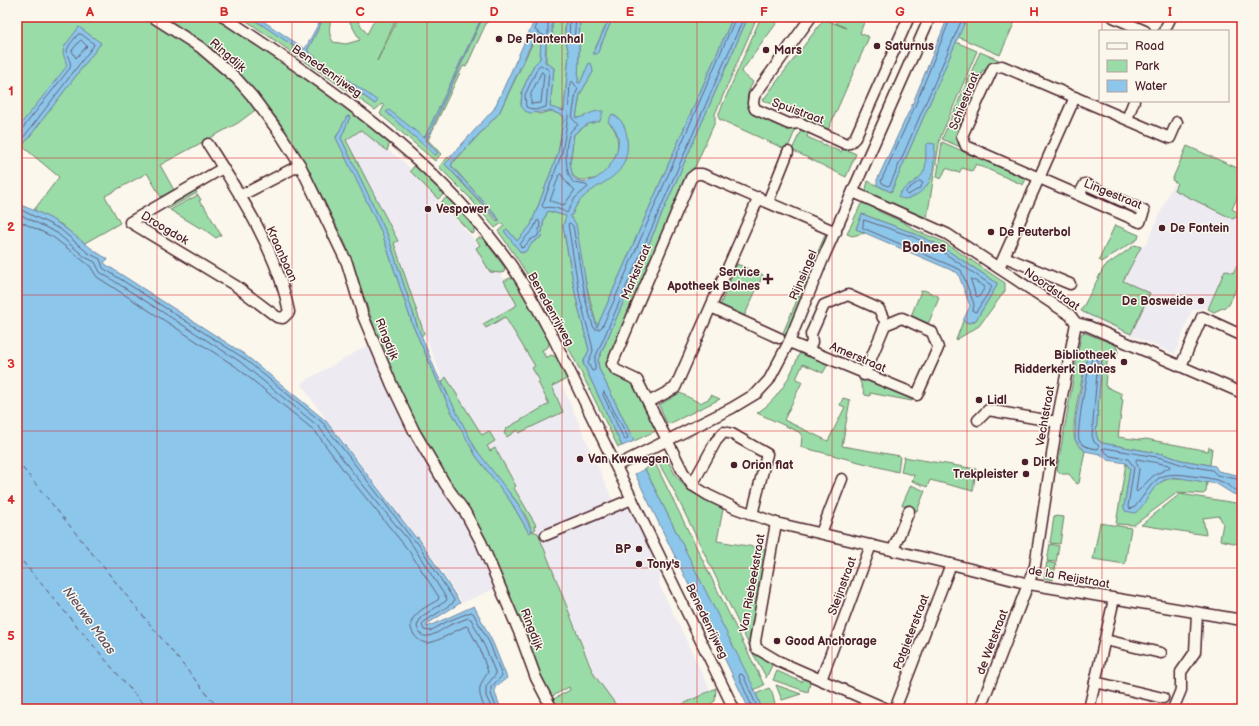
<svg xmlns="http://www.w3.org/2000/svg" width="1259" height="726" viewBox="0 0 1259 726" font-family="'Balsamiq Sans',sans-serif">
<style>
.built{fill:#eeeaf1}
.green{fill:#99dca7;stroke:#727e69}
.water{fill:#8cc6eb;stroke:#72839e}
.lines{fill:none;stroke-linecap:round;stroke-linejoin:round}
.shore{stroke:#646278;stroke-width:1}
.ferry{stroke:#5e5165;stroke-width:1;stroke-dasharray:5 4;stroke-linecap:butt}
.minor-casing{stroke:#4a1f2b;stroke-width:13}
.minor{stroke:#fbf7ec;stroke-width:10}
.grid{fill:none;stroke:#d62828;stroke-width:1;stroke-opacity:0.55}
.poi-dot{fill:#4a1f2b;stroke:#fbf7ec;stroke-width:1.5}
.labels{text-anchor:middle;stroke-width:3;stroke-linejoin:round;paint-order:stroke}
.poi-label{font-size:12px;font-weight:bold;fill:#4a1f2b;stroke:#fbf7ec;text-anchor:start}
.street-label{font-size:12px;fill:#4a1f2b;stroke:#fbf7ec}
.water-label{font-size:13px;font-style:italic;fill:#5e5165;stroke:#fbf7ec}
.quarter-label{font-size:14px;font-weight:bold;fill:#4a1f2b;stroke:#fbf7ec}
.neatline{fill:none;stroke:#d62828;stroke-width:1.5}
.grid-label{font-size:13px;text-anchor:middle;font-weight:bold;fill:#d62828}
</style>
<rect width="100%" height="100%" fill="#fbf7ec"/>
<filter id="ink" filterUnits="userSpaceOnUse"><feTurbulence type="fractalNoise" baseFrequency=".025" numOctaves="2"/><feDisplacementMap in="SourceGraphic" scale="8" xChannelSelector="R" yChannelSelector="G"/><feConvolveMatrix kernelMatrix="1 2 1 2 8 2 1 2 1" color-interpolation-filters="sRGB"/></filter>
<g filter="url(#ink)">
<g class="built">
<polygon points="361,130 403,161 472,237 502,276 529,318 566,394 613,501 634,511 662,566 659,584 711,692 675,708 619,709 595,676 538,533 482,451 443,380 424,333 398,258 346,140"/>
<polygon points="1173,184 1242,215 1242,275 1214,306 1192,310 1175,354 1082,314 1106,269 1147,243"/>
<polygon points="370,344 401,418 416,447 459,514 481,556 494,589 462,603 419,536 416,537 314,403 301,383"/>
</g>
<g class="green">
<polygon points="17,17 144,17 193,48 208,59 258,108 238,123 160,165 174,190 161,197 147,173 105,196 120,223 83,244 62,225 34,210 59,177 22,146 101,43 94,39 17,134"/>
<path d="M164,17H217L335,97L390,142L387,151L361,130L346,140L398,241L394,243L424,333L421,337L388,236L341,138L350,117L348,116L336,137L382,233L413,326L450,409L476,456L511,502L529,533L532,531C524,504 501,485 485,463C468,438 455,410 442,382L446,377L482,435L489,431L495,441L487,446L490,451L495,448L516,486L514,488L536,525L534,526L536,529L532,531L538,533L590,666L595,676L619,709H558L552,700L570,690L569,687L549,698L445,475L404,401L385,358L346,245L308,168L278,120L249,87L200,43Z"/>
<path d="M241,17H250L274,32L375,104L307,51L324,17H332C329,26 328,33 333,42L346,44L360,40L347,17H355L367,34L376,17H397L377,61L399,17H482L425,137H423L387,112L435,155L438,153L426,140L483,17H489L466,67L463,66L428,140L441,154L435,161L380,114L384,106L382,104L375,110Z"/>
<polygon points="552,17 566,17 565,31 569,54 564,112 550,107 554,68 546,62 546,43 552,37"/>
<path d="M580,17H610L593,53L597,54L613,17H733L597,327L569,216C575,209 577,202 583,196C603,178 632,172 626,138C625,131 624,125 619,119L608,122C626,136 617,169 598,178C592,180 585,180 579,180L572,175L570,163L574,134L588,124L598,121L586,114L581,118H576L580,94L593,72L589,64L580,83H578Z"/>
<polygon points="748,17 757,17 715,114 715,122 695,167 690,171 608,360 607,365 609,370 636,385 660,429 634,441 599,369 598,360"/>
<path d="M761,17H781L741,72L753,82C747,94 744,101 753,112L797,126L787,150L719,119V113Z"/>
<polygon points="839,17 866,17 860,33 869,37 828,130 763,100 824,19 846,28 836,23"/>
<polygon points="967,17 1017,17 1000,55 958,37"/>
<path d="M536,36H539L541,40L540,59L534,65L522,91L521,105L539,114L551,111L564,116L558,153L531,225L517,241L507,229L505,232L522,253L526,251L532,243L541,237L544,219L548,211L567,216L563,226L576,298L589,350L583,363L622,446L618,447C581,373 547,298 498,231L504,226L502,223L495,228L469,197L439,167L448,157L450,159L445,164L497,221L499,219L451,165L499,113Z"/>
<polygon points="956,42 977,51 940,138 927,218 867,193 866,189 868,181 891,192"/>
<polygon points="980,52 999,60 991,65 986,71 983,70 960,125 965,149 942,139"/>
<polygon points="802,128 809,131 807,137 841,152 843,148 856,154 846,177 792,150"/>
<polygon points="942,142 1026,179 1023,185 976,164 972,171 962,168 959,173 946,168 941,179 937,177"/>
<polygon points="1187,146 1242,170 1242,187 1232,209 1242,215 1242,219 1236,217 1233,219 1174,190 1177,183 1172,180"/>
<polygon points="415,165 443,192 443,195 438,199 410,171"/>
<polygon points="194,188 197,193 168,209 165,204"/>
<polygon points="198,195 201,200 199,201 202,205 203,204 221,235 216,238 201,227 200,228 170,210"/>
<polygon points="446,198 449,198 474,227 474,233 472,234 441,202"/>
<polygon points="864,203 876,207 878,211 905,223 915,230 944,242 1005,283 1005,291 979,326 956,340 963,321 970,323 976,320 996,287 997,283 939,245 913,233 862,214 856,229 865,233 852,236 847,234 861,204"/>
<polygon points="1115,225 1139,235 1138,239 1101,262 1099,260"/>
<polygon points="826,233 828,240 785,337 782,335"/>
<polygon points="478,238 483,238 505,268 504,272 501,273 490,272 476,248 480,245 476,240"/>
<polygon points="1135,245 1141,247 1123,281 1150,293 1131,334 1081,311 1104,267"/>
<polygon points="737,264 763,275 743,319 719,308"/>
<polygon points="1237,265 1242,267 1242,275 1229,305 1214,312 1208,309 1225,270 1233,273"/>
<polygon points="510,278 517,281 550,341 548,347 542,350 546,358 551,355 559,358 569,378 552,386 563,412 519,433 517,430 507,437 504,433 507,428 549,404 538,382 540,381 532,368 535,366 505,317 486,328 483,324 517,305 504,281"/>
<polygon points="924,290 938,296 939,298 929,322 927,323 911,316 921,291"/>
<path d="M1083,332L1116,345L1118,352L1117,355L1108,352L1105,386L1122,394L1121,399H1123L1118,437L1140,440L1146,439L1208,451L1209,447L1212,448L1210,465L1181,460L1163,454L1102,443L1098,440L1096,434L1102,355L1089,352C1084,368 1070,426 1075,439C1076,444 1081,448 1085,451L1079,483L1077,484L1069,474H1062L1057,470L1081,335Z"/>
<path d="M800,352L828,364L823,373L803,364L796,379L802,382L784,420L828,441L845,407L840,405L843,398L850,400L842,446L900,456L898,472L801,447L802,436L799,432L757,413C780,398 790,377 800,352Z"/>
<polygon points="858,376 913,399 912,401 870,393 870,396 865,395"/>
<polygon points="680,393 700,403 710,398 711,395 720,399 669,424 666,422 659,405"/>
<polygon points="904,457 976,469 973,491 930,480 927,487 912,481 914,475 901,472"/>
<polygon points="664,459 667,459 676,476 688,490 723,509 717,541 767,549 750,647 673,489 658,462"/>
<polygon points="655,463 764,685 754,690 645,469"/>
<path d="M1126,463L1130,469L1124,507L1138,510C1142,504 1145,497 1150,492C1167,471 1184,479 1207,482L1206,492L1203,494L1178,492L1134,525L1116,524Z"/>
<polygon points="911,485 925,491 917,511 902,505"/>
<polygon points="1180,494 1242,504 1242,545 1220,540 1223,523 1219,516 1203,518 1206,535 1141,525"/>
<polygon points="1054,516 1064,517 1060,544 1050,543"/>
<polygon points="1100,523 1131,528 1125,564 1093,559"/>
<polygon points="1050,544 1059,546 1056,562 1047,561"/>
<polygon points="1047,562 1056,564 1053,580 1044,578"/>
<polygon points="751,650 774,661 766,678 765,675"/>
<polygon points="777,671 802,682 805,676 809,678 810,683 808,692 773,680"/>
<polygon points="776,685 801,694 782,700"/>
<polygon points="716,688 715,701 704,709 669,709 675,708"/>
<polygon points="769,688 772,692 776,709 762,709 756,694"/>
</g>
<g class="water">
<polygon points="250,17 257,17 305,49 322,17 324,17 307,51 378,101 375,104 313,59"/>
<polygon points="482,17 483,17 426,140 438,153 435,155 386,112 389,110 423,137 425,137"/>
<path d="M536,17H552V37L546,43L545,62L554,68L550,107L564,111L569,54L565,38L566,17H580L578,83H580L589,63L592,65L593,72L580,94L576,118C585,118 591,110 603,111L600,121L588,124L574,134L570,163L573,177C595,198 638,143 608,122L612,114C621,118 626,127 627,137C633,188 584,178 572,215L570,216L576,224L589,301L597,327L733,17H748L598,360L599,369L634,441L622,446L583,363L589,350L576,298L563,226L566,216L548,211L544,219L541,237L532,243L526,251L521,253L504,231L507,229L517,241L531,225L558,153L564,116L551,111L530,113L525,111L521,106L522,91L534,65L540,59L541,40L539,36L534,38L499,113L454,161L450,157L494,109Z"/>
<polygon points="610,17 613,17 597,54 593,54"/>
<polygon points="948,17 967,17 891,192 877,185 877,180 912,105"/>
<polygon points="79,27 101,43 17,153 17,129 67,66 63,53 64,47"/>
<polygon points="347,116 350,117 341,138 388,236 417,325 436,372 475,448 518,504 532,531 529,533 511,502 476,456 450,409 413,326 382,233 336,138"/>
<path d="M929,143L935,144C933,166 936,183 916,195C909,199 905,200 898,197C902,185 919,183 924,171C927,164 925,153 926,145Z"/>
<polygon points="450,159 453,162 451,166 499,219 499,221 445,164"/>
<path d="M17,204C32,209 49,216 62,226C78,237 91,250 108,259L104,262L105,264L244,354L326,421L416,538L418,537L460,603L427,624V627L474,606L493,643L507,678L495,687V693L501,709H17Z"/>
<polygon points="862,214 913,233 939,245 997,283 996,287 976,320 970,323 963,321 970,306 958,273 856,229"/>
<path d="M1088,352L1102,355L1096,434L1098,440L1102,443L1163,454L1181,460L1215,466L1218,471L1242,476V496L1233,494L1217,484L1174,477C1149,482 1151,501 1135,513L1125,511L1124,507L1130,469L1126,463L1108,460L1100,454L1085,451L1075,440L1076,417Z"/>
<polygon points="645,469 752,684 762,709 749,709 635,474"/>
</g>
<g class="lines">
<g class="shore">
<polyline points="539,17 535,30 546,37 548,35 548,17"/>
<polyline points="570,17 569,38 572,42 574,41 576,17"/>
<polyline points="736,17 613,303 602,327 599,329 595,329 593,326 586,302 573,226 570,223 568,224 580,298 592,345 593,351 588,363 592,371 595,370 595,358 744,17"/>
<polyline points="951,17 915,106 881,181 882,183 887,186 890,185 963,17"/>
<polygon points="81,40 87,46 76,58 72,51"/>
<polygon points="541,65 549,70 546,107 535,110 526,107 525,95 538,67"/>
<polygon points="542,72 544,74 541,103 531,104 531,94"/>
<path d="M573,82L578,89L576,93L572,118L578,125C576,127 573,128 571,131C564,142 564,174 574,183L586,185L588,187L575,198L567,213C561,209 551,206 544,208L542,206L562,153L568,117L570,83Z"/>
<path d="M17,131L22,129L70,68C72,61 67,58 67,52C67,46 75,39 78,34H81L93,43L94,45L17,146"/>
<polygon points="561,174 567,183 575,190 564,205 550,201 559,175"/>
<polygon points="920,181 923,183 920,188 908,195 906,194 906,191"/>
<polyline points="17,208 60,229 88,253 100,259 103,268 242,357 323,423 413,540 417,542 454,600 453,603 424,622 422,625 424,630 430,631 448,621 471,612 473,613 490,644 502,676 491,687 491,694 497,709"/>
<path d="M17,213L57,233L85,257L95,262L100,272L239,361L319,427L350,469L413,546L447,599L446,601L421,617L417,626C421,647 440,630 450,625C456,623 462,620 468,618L471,619L485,647L496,674L486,686V696L492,709"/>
<path d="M17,220L53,237L90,266L97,277L235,366L315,431L345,472L409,551L439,597L438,600C426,607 401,618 415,636C418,640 423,643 428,643C438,642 456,630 466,626L468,627L480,649L488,672C478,688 477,690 485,709"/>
<polygon points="864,220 911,236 937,248 991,285 992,287 976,312 973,311 974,304 961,270 863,228"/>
<polygon points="539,221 540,224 538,236 530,240 524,247 521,248 520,244 534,228 537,221"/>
<polygon points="972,279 985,287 979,297 976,296 971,281"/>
<path d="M1093,357L1098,360L1092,435L1094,442L1099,446L1098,449C1090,448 1083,447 1079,440C1076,432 1088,363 1093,357Z"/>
<polygon points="604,392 628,437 626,440 624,439 603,395"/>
<polygon points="1137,459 1169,465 1170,467 1153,476 1137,492 1136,490 1139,469 1136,461"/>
<path d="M1242,480L1217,475L1212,470L1180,464L1162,458L1105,448L1102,449L1110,456L1128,459L1134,467L1128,506L1130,509L1135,507C1155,481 1155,470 1192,476C1201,477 1211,478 1220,481C1228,484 1232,490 1242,492"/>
<polyline points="753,709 739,677 740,674 743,675 758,709"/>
</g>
<g class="ferry">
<polyline points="17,461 219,709"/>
<polyline points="17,555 147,709"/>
</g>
<g class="minor-casing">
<g id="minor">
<polyline points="153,17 200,47 236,78 252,96 281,135 300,165 347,263 363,316 392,385 414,431 445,484 465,512 481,542 520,634 536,678 552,709"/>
<path d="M224,17C329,87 423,149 501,251C521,277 537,308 553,337L734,709"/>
<polyline points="811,17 754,96 753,103 755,109 789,124 800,123 846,144 850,143 855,138 909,17"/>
<polyline points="1113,17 1145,31"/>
<polyline points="1164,31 1171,17"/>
<polyline points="1127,119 1134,101"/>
<path d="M208,144C240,194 278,253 289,312L283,318L277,317L236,286L130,222L223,168"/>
<polyline points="853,192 947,234 1070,315 1076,323 1088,326 1242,393"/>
<polyline points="1079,195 1085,184 1144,211 1140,222 966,146 962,136 993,68 1002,66 1170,138 1177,122"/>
<polyline points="240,196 300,165"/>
<polyline points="768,202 788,152"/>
<polyline points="836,232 702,174 696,174 691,178 612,364 616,370 637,380 683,472 692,485 708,495 735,508 776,523 951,564 1029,584 1242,620"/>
<polyline points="1005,257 1070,284"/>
<polyline points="999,268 1075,97"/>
<polyline points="711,307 779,338"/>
<polyline points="789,342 917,395 938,348 932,332 902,318 885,325 864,375"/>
<polyline points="808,350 812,342 811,334 824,305 848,295 879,309 883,318"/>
<polyline points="1181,366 1202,317 1241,335 1242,333"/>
<polyline points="649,402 675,388 759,197"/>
<polyline points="978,420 988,410 1057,422"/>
<polyline points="616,466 732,408 757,393 769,380 789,342 825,254 930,17"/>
<polyline points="692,485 716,441 724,432 732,434 767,454 752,515"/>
<polyline points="776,523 755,641 756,648 778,661 887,709"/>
<polyline points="821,533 842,479"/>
<polyline points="546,535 632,499"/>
<polyline points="893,550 909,511"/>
<polyline points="1105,640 1161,653"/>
<polyline points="821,680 871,545"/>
<polyline points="1095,682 1163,698"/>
<polyline points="895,709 951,564"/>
<polyline points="980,709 1035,566 1057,422 1076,323"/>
<polyline points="1089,709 1114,599"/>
<polyline points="1173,709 1181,690 1181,672 1195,652 1197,613"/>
</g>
</g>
<use href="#minor" class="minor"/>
</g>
</g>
<path class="grid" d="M157,17V709M292,17V709M427,17V709M562,17V709M697,17V709M832,17V709M967,17V709M1102,17V31M1102,101V709M17,158H1242M17,295H1242M17,431H1242M17,568H1242"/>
<g class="poi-dot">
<circle cx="499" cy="39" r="4"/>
<circle cx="877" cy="46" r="4"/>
<circle cx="766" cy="50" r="4"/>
<circle cx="428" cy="209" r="4"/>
<circle cx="1162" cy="228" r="4"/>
<circle cx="991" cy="232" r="4"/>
<path d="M766 273h4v4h4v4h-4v4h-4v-4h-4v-4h4z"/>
<circle cx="1201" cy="301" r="4"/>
<circle cx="1124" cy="362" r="4"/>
<circle cx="979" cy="400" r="4"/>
<circle cx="580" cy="459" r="4"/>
<circle cx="1025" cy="462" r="4"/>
<circle cx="734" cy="465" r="4"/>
<circle cx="1026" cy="474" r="4"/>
<circle cx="639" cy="549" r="4"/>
<circle cx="639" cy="564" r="4"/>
<circle cx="777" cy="641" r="4"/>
</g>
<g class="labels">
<g class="poi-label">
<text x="507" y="43">De Plantenhal</text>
<text x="885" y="50">Saturnus</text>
<text x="774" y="54">Mars</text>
<text x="436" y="213">Vespower</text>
<text x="1170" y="232">De Fontein</text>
<text x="999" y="236">De Peuterbol</text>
<text x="760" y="276" text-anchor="end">Service<tspan x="760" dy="14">Apotheek Bolnes</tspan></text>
<text x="1193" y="305" text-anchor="end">De Bosweide</text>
<text x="1116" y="359" text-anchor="end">Bibliotheek<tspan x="1116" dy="14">Ridderkerk Bolnes</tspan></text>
<text x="987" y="404">Lidl</text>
<text x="588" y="463">Van Kwawegen</text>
<text x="1033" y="466">Dirk</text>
<text x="742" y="469">Orion flat</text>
<text x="1018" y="478" text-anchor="end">Trekpleister</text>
<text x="631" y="553" text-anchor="end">BP</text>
<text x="647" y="568">Tony's</text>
<text x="785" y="645">Good Anchorage</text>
</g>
<g class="street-label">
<text transform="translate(228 55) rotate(41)" y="4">Ringdijk</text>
<text transform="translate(327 71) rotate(35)" y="4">Benedenrijweg</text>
<text transform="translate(964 101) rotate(-68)" y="4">Schiestraat</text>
<text transform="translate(798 111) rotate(20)" y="4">Spuistraat</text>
<text transform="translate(1113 194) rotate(22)" y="4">Lingestraat</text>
<text transform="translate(165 228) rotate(31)" y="4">Droogdok</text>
<text transform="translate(282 254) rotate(66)" y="4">Kraanbaan</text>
<text transform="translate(636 272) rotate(-67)" y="4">Markstraat</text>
<text transform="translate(803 275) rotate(-67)" y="4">Rijnsingel</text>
<text transform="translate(1052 289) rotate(35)" y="4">Noordstraat</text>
<text transform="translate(551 309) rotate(61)" y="4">Benedenrijweg</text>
<text transform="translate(387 339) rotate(68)" y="4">Ringdijk</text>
<text transform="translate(858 357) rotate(23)" y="4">Amerstraat</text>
<text transform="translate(1045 416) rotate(-80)" y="4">Vechtstraat</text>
<text transform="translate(1069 577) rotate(10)" y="4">de la Reijstraat</text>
<text transform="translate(752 583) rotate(-80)" y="4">Van Riebeekstraat</text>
<text transform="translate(842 586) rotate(-70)" y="4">Steijnstraat</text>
<text transform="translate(707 621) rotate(64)" y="4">Benedenrijweg</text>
<text transform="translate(532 629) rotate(69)" y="4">Ringdijk</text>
<text transform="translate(911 632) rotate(-69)" y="4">Potgieterstraat</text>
<text transform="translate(992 642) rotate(-69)" y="4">de Wetstraat</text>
</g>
<g class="water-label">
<text transform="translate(90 620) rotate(54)" y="5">Nieuwe Maas</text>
</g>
<g class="quarter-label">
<text x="924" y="252">Bolnes</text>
</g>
</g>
<rect width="1259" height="726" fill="none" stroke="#fbf7ec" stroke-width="44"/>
<rect x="1099" y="30" width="130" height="72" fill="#fbf7ec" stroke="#b4a19f"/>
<rect x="1107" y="43" width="20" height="6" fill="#fbf7ec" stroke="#b4a19f"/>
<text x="1135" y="50" font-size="12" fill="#4a1f2b">Road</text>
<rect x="1107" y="60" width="20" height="12" fill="#99dca7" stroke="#b4a19f"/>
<text x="1135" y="70" font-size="12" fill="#4a1f2b">Park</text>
<rect x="1107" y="80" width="20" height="12" fill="#8cc6eb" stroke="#b4a19f"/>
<text x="1135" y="90" font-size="12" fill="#4a1f2b">Water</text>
<rect x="22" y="22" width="1215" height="682" class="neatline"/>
<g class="grid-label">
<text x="90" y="16">A</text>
<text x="224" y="16">B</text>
<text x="360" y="16">C</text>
<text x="494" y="16">D</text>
<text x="630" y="16">E</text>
<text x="764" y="16">F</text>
<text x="900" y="16">G</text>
<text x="1034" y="16">H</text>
<text x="1170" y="16">I</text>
<text x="11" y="95">1</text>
<text x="11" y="231">2</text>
<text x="11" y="368">3</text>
<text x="11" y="504">4</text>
<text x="11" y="640">5</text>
</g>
</svg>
